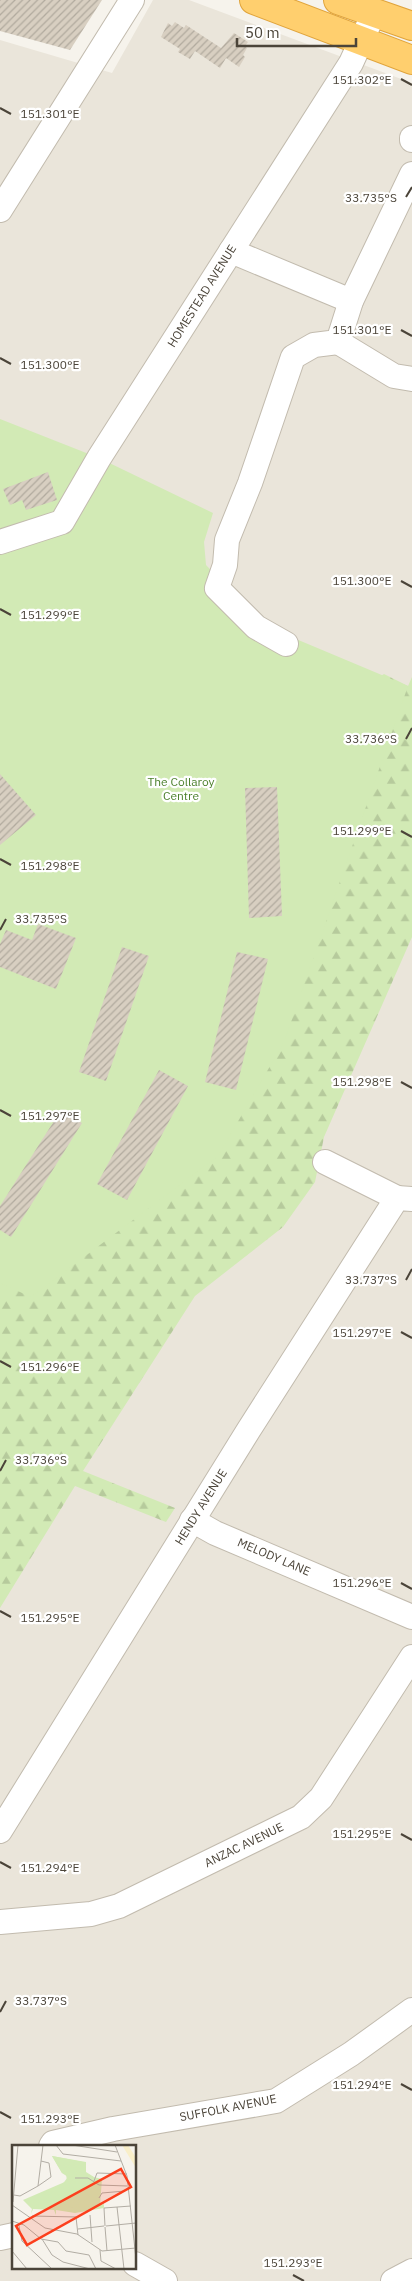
<svg xmlns="http://www.w3.org/2000/svg" width="412" height="2281" viewBox="0 0 412 2281" font-family="'IBM Plex Sans',sans-serif">
<style>
.residential{fill:#eae5da;fill-rule:evenodd}
.forest{fill:url(#forest-firs)}
.green{fill:#d2eab5}
.building{fill:url(#building-hatch)}
.lines{fill:none;stroke-linecap:round;stroke-linejoin:round}
.minor-casing{stroke:#c2bbae;stroke-width:26}
.highway-casing{stroke:#e0a43c;stroke-width:30}
.minor{stroke:#fff;stroke-width:24}
.highway{stroke:#ffcf6e;stroke-width:28}
.ticks{fill:none;stroke:#4b4439;stroke-width:2}
.labels{text-anchor:middle;stroke-width:4.5;stroke-linejoin:round;paint-order:stroke}
.street-label{font-size:12px;fill:#4b4439;stroke:#fff}
.park-label{font-size:12px;fill:#4a7f2a;stroke:#fff}
.inset-road{fill:none;stroke:#b2ada4;stroke-width:1}
.view{fill:#fc3f1d;fill-opacity:0.15;stroke:#fc3f1d;stroke-width:2.5}
.inset-edge{fill:none;stroke:#4b4439;stroke-width:2.5}
.ticks-label{font-size:12px;text-anchor:middle;fill:#4b4439;stroke:#fff;stroke-width:4.5;stroke-linejoin:round;paint-order:stroke}
</style>
<defs>
<pattern id="forest-firs" width="22" height="20" patternUnits="userSpaceOnUse" patternTransform="scale(1.25)"><rect width="22" height="20" fill="#d2eab5"/><path d="M5 1l3.5 6h-7zM16 11l3.5 6h-7z" fill="#b6ca9c"/></pattern>
<pattern id="building-hatch" width="6" height="6" patternUnits="userSpaceOnUse" patternTransform="scale(1.25)"><rect width="6" height="6" fill="#d8cfc1"/><path d="M-1 1l2-2M0 6l6-6M5 7l2-2" fill="none" stroke="#b1aa9e"/></pattern>
</defs>
<rect width="100%" height="100%" fill="#f6f3ec"/>
<path class="residential" d="M153,0H189L412,83V2281H0V40L112,73ZM14,2146H135V2267H14Z"/>
<polygon class="forest" points="384,674 408,686 412,677 412,937 324,1137 315,1182 283,1227 195,1296 83,1471 175,1508 166,1522 75,1486 0,1608 0,910"/>
<polygon class="green" points="0,419 99,458 213,513 204,542 206,565 265,626 408,686 284,1042 218,1156 31,1297 0,1283"/>
<g class="building">
<polygon points="0,0 102,0 70,50 0,31"/>
<polygon points="175,22 184,28 186,25 221,48 234,33 248,42 245,46 247,48 243,55 245,57 239,67 226,58 220,68 195,51 190,59 178,52 180,49 161,37 168,23 172,26"/>
<polygon points="48,472 57,500 26,510 22,500 10,505 3,489"/>
<polygon points="0,774 36,815 0,845"/>
<polygon points="277,787 282,916 249,918 245,788"/>
<polygon points="38,924 76,938 56,989 0,967 0,944 6,930 32,940"/>
<polygon points="122,947 149,956 106,1081 79,1072"/>
<polygon points="237,952 268,959 236,1090 205,1082"/>
<polygon points="159,1070 188,1086 127,1200 97,1184"/>
<polygon points="61,1110 82,1123 11,1237 0,1230 0,1206"/>
</g>
<g class="lines">
<g class="minor-casing">
<g id="minor">
<polyline points="412,138 412,140"/>
<polyline points="0,210 132,0"/>
<polyline points="231,251 351,301"/>
<polyline points="338,342 394,376 412,379"/>
<polyline points="0,542 62,522 99,458 351,63 374,13"/>
<polyline points="286,644 256,627 217,588 225,565 227,540 250,483 293,357 314,345 338,342 351,301 412,174"/>
<polyline points="325,1162 397,1198"/>
<polyline points="192,1520 215,1533 412,1617"/>
<polyline points="0,1831 248,1431 397,1198 412,1199"/>
<polyline points="0,1922 91,1914 119,1906 301,1817 321,1798 412,1657"/>
<polyline points="51,2146 53,2143 113,2129 276,2101 351,2054 412,2010"/>
<polyline points="0,2238 14,2235"/>
<polyline points="135,2264 165,2281"/>
<polyline points="393,2281 412,2271"/>
</g>
</g>
<g class="highway-casing">
<g id="highway">
<polyline points="254,0 412,60"/>
<polyline points="338,0 412,26"/>
</g>
</g>
<use href="#minor" class="minor"/>
<use href="#highway" class="highway"/>
</g>
<path class="ticks" d="M401,79L412,85M0,108L11,114M406,197L412,187M401,330L412,336M0,358L11,364M401,581L412,587M0,609L11,615M406,739L412,728M401,831L412,837M0,859L11,865M0,930L6,919M401,1082L412,1088M0,1110L11,1116M406,1280L412,1269M401,1332L412,1338M0,1361L11,1367M0,1471L6,1460M401,1583L412,1589M0,1611L11,1617M401,1834L412,1840M0,1862L11,1868M0,2012L6,2001M401,2084L412,2090M0,2112L11,2118M293,2275L304,2281"/>
<g class="labels">
<g class="street-label">
<text transform="translate(202 296) rotate(-58)" y="4">HOMESTEAD AVENUE</text>
<text transform="translate(201 1507) rotate(-58)" y="4">HENDY AVENUE</text>
<text transform="translate(274 1557) rotate(23)" y="4">MELODY LANE</text>
<text transform="translate(244 1845) rotate(-26)" y="4">ANZAC AVENUE</text>
<text transform="translate(228 2108) rotate(-11)" y="4">SUFFOLK AVENUE</text>
</g>
<g class="park-label">
<text x="181" y="786">The Collaroy<tspan x="181" dy="14">Centre</tspan></text>
</g>
</g>
<g transform="translate(12 2145)">
<rect width="124" height="124" fill="#f6f3ec"/>
<path d="M40,11L74,17V27L82,32L88,60L92,59V63L63,68L44,65V70L42,65L21,64L19,69L20,64L11,55L55,36L54,29L50,28Z" fill="#d2eab5"/>
<path d="M110,0H116L124,13V23Z" fill="#f9efc9"/>
<path d="M40,11L71,17L69,29L90,34L88,60L61,63L50,58L49,41L56,32L50,28Z" fill="#d2eab5"/>
<path class="inset-road" d="M44,0L51,9L109,16M60,0L105,7M103,0L115,31L124,114M63,33H76L87,40L115,41M82,36L85,28L115,29M26,41L39,32L37,18L29,16M2,50L8,51L26,41L31,0M87,53L90,48L113,46M1,57L6,0M0,60L33,83L65,89L90,106L124,103M105,62L112,124M78,70L80,97M20,71L64,72L66,90M0,76L12,80L29,94L46,97L54,106L77,110L84,124M7,81L10,96L40,124M93,81L92,63L119,61M94,81L124,78M93,82L95,106M66,84L92,81M30,94L40,110L51,117L78,124M88,105L89,116L104,124M0,106L15,124"/>
<path class="view" d="M109,24L119,42L15,100L4,81Z"/>
<rect width="124" height="124" class="inset-edge"/>
</g>
<g class="ticks-label">
<text x="362" y="84">151.302°E</text>
<text x="50" y="118">151.301°E</text>
<text x="371" y="202">33.735°S</text>
<text x="362" y="334">151.301°E</text>
<text x="50" y="369">151.300°E</text>
<text x="362" y="585">151.300°E</text>
<text x="50" y="619">151.299°E</text>
<text x="371" y="743">33.736°S</text>
<text x="362" y="835">151.299°E</text>
<text x="50" y="870">151.298°E</text>
<text x="41" y="923">33.735°S</text>
<text x="362" y="1086">151.298°E</text>
<text x="50" y="1120">151.297°E</text>
<text x="371" y="1284">33.737°S</text>
<text x="362" y="1337">151.297°E</text>
<text x="50" y="1371">151.296°E</text>
<text x="41" y="1464">33.736°S</text>
<text x="362" y="1587">151.296°E</text>
<text x="50" y="1622">151.295°E</text>
<text x="362" y="1838">151.295°E</text>
<text x="50" y="1872">151.294°E</text>
<text x="41" y="2005">33.737°S</text>
<text x="362" y="2089">151.294°E</text>
<text x="50" y="2123">151.293°E</text>
<text x="293" y="2267">151.293°E</text>
</g>
<path d="M237 38v8h119v-8" fill="none" stroke="#4b4439" stroke-width="2.5"/>
<text x="245" y="38" font-size="15" fill="#4b4439" stroke="#ffffff" stroke-width="4" paint-order="stroke">50 m</text>
</svg>
